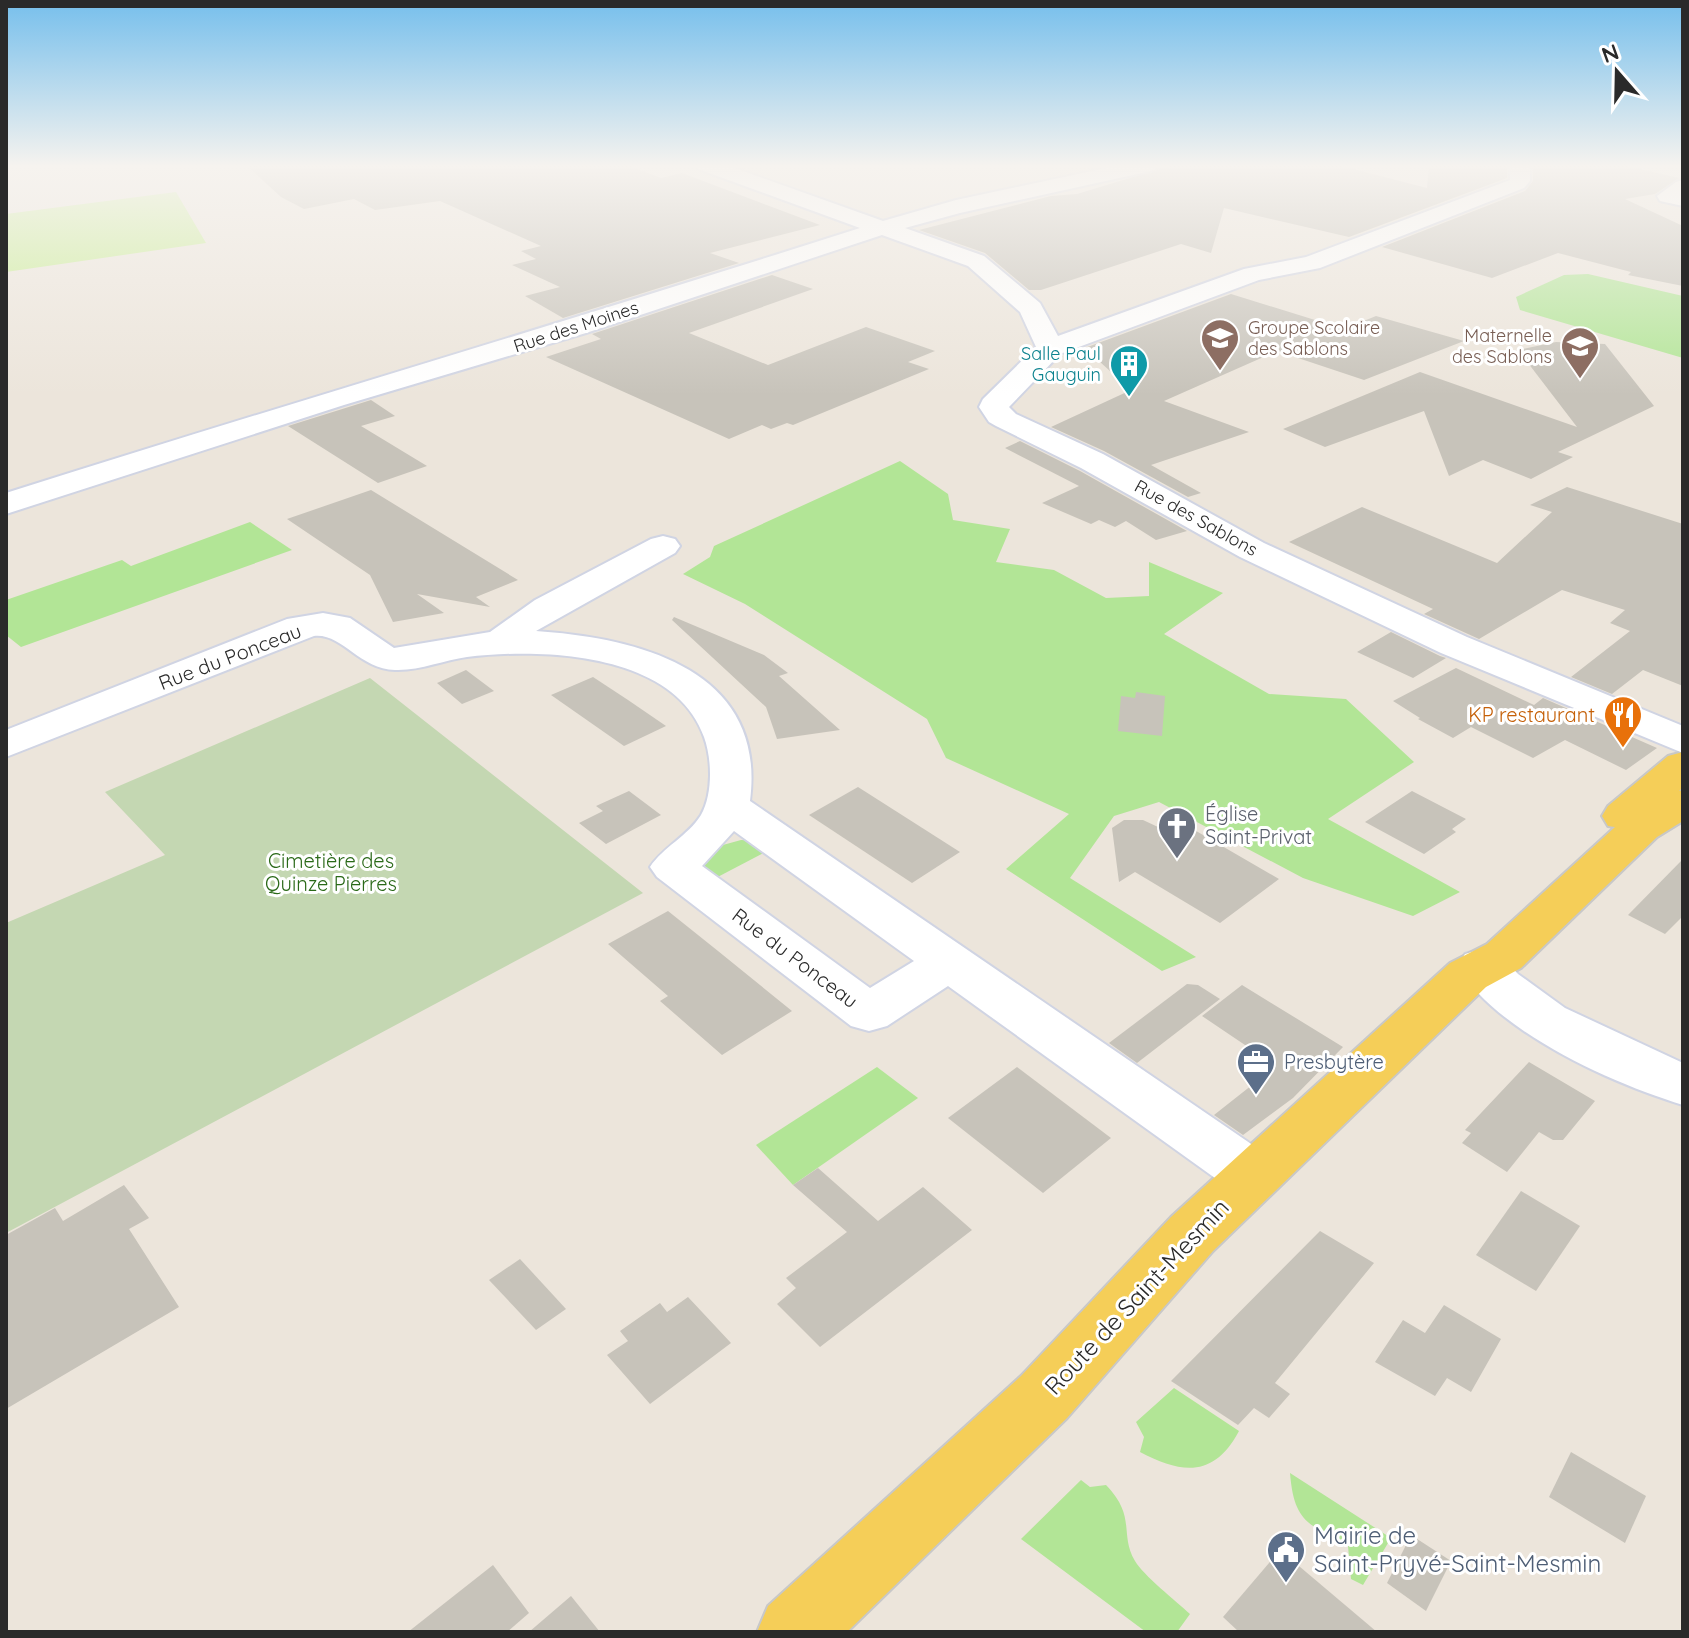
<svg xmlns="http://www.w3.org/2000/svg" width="1689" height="1638" viewBox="0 0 1689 1638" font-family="Quicksand,sans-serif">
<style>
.green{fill:#b2e596}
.cemetery{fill:#c4d7b2}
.pitch{fill:#c7ed91}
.building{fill:#c7c3ba}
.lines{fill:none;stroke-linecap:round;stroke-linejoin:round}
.minor-casing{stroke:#d0d4e3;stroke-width:4}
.major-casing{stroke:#c8c8c8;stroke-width:4}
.minor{fill:#fff;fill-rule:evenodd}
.major{fill:#f5ce58;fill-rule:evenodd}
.labels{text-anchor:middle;stroke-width:6;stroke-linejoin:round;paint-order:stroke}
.far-street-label{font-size:18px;fill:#2a2a2a;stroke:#fff}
.far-education-label{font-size:18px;fill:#785e54;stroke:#fff;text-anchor:start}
.far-culture-label{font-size:18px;fill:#0d838f;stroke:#fff;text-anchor:end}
.street-label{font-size:20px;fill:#2a2a2a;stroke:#fff}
.food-label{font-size:20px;fill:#c56008;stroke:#fff;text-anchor:end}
.worship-label{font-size:20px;fill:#5b616d;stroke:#fff;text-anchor:start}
.park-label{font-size:20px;fill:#2a6918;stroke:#fff}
.service-label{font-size:20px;fill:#4e5e75;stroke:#fff;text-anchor:start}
.near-street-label{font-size:24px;fill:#2a2a2a;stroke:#fff}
.near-service-label{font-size:24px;fill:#4e5e75;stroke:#fff;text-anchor:start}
</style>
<rect width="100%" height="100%" fill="#ece5db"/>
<g class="green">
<polygon points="1588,274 1683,296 1683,358 1520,310 1516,297 1564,275"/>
<polygon points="900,461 948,494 953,520 1010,529 996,562 1054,570 1106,598 1149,596 1149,562 1223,593 1164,634 1269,694 1346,699 1414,762 1328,819 1460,892 1413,916 1303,878 1159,802 1114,816 1070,878 1196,957 1162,971 1006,869 1069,814 946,758 927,719 745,604 683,574 710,557 714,546"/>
<polygon points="250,522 292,550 21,647 6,635 6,600 122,560 131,566"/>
<polygon points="741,840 762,841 773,848 710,881 699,861 712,848"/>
<polygon points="877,1067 918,1098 793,1185 756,1145"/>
<path d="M1174,1388L1239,1431C1214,1478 1182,1474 1140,1452L1144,1437L1136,1422Z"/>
<path d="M1290,1473L1391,1538L1363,1585L1351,1579L1348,1546C1308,1524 1294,1522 1290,1473Z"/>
<path d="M1081,1480L1090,1487L1106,1485C1137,1517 1119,1534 1135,1561C1143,1575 1176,1601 1190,1614L1177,1632H1146L1021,1539Z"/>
</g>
<polygon class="cemetery" points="370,678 643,893 6,1233 6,923 165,855 105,792"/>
<polygon class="pitch" points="176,192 206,243 6,272 6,214"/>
<g class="building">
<polygon points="246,165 628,165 661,178 682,173 820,225 710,253 739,263 563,318 525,296 560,287 512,265 536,259 521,251 541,246 440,201 375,210 354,199 304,209 281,197"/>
<polygon points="1173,165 1338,165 1427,188 1429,165 1507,165 1507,178 1349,237 1224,208 1211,253 1181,244 1041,290 1029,290 985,253 919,230 1051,196 1077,194"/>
<polygon points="1533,165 1623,165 1679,178 1655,194 1625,199 1683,226 1683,286 1628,275 1631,272 1558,253 1492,278 1382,247 1525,191 1533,181"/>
<polygon points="772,275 813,289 689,333 768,365 866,327 935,351 908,362 929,369 793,425 787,423 771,429 762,425 729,439 546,357 601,339 592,334"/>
<polygon points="1231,294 1344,329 1376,316 1464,341 1364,380 1277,351 1164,401 1249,432 1151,465 1201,493 1188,497 1104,451 1051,427 1131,390 1089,352 1082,349"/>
<polygon points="1556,342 1605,344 1654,406 1558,452 1573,457 1531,479 1483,460 1449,476 1424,411 1325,447 1283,429 1420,372 1577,427 1518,350"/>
<polygon points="371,400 395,416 361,426 427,466 378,483 288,426"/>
<polygon points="1020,441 1080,471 1187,531 1156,540 1126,521 1115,527 1099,520 1091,524 1042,503 1079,486 1005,448"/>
<polygon points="1567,487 1683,524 1683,686 1643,670 1612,694 1571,677 1630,631 1610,623 1625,610 1562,590 1479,639 1424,614 1433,609 1289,542 1362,507 1497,563 1552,512 1530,505"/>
<polygon points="371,490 518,580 476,597 490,607 417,594 444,613 393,622 370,575 287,519"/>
<polygon points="674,617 764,655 788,673 779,676 840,730 777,739 766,707 672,620"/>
<polygon points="1391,632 1440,656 1446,658 1413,678 1357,652"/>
<polygon points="1456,668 1534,705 1543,698 1657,748 1626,770 1565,740 1533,758 1471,727 1453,738 1418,719 1420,718 1393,701"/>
<polygon points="466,670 494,691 462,704 437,683"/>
<polygon points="593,677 628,700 666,726 624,746 551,695"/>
<polygon points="1136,692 1165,696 1162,736 1118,731 1121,696 1135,698"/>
<polygon points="858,787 960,852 912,883 809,815"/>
<polygon points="629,791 661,815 606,844 579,823 603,811 596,806"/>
<polygon points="1412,791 1466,819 1452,829 1456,832 1424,854 1365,822"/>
<polygon points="1172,817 1279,879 1220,923 1135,872 1119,882 1112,828 1124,820 1143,820 1158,827"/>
<polygon points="1683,859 1683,916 1665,934 1628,915"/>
<polygon points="668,911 718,951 792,1011 722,1055 660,1001 668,996 608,944"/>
<polygon points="1187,984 1198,985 1220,999 1137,1063 1109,1043"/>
<polygon points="1242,985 1343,1047 1293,1098 1243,1135 1214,1115 1276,1066 1202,1016"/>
<polygon points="1529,1062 1595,1101 1563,1140 1553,1140 1539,1132 1507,1172 1462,1143 1471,1133 1465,1130"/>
<polygon points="1017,1067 1111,1138 1043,1193 948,1118"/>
<polygon points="818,1168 878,1221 923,1187 972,1230 820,1347 777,1304 796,1288 786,1278 847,1232 793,1185"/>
<polygon points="124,1185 149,1218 129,1229 179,1307 6,1409 6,1235 55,1208 63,1221"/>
<polygon points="1521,1191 1580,1226 1536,1291 1476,1255"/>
<polygon points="1320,1231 1374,1263 1275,1383 1290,1394 1269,1418 1254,1408 1238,1425 1171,1381"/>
<polygon points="520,1259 566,1309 536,1330 489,1280"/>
<polygon points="688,1297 731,1343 650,1404 607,1355 628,1341 620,1331 660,1303 667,1312"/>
<polygon points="1444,1305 1501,1339 1471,1392 1447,1378 1435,1396 1375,1362 1403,1320 1425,1333"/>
<polygon points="1571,1452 1646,1496 1625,1543 1549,1497"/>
<polygon points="1411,1535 1451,1561 1426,1611 1387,1583"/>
<polygon points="1280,1550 1377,1632 1239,1632 1223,1617"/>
<polygon points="493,1565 529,1613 507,1632 408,1632"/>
<polygon points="571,1596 600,1632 529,1632"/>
</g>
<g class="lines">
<g class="minor-casing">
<g id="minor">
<path d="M695,165H726L883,221L956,200L1120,165H1161L1151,171L960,213L905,228L984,256L1040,303L1058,336L1244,269L1306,257L1510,180V165H1530V181L1524,188L1320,268L1259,280L1060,354L1009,407L1016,414L1103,454L1264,543L1467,637L1683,726V753L1441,653L1240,557L1081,468L996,426L989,422L979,407L983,399L1036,347L1020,312L968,266L882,235L586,333L344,405L6,514V493C290,403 576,319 860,228L698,169Z"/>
<polygon points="1683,180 1683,206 1660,201 1657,196 1676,182"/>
<path d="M663,536L675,539L680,546L675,553L536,631C640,638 767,670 750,801L1273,1159L1281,1175L1273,1191L1253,1198L1233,1191L948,986L887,1026L869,1031L851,1026L657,877L650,867C663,847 688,836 701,815C713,794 712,759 704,737C674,652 542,648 467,657C444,660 419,671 395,670C359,669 342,633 314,636L6,757V730L287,619L323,613L350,618L394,648L490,632L535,600L651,539ZM734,831L914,961L870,988L702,866Z"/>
<path d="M1482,949L1499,954L1518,974L1565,1008L1683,1063V1105C1611,1083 1497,1032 1457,966L1465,954Z"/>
</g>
</g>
<g class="major-casing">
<polygon id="major" points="1683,752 1683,787 1679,791 1683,790 1683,821 1657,837 1521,968 1486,987 1213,1251 1067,1418 847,1632 757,1632 768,1606 1021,1376 1171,1217 1450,963 1487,944 1615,827 1608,826 1602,816 1608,806 1668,756"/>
</g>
<use href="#minor" class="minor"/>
<use href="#major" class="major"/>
</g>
<linearGradient id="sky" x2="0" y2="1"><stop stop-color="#76bfec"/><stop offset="0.42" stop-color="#f6f3ef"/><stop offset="1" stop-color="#f6f3ef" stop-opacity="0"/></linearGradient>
<rect width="1689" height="395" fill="url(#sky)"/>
<defs>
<g id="school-pin" transform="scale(2)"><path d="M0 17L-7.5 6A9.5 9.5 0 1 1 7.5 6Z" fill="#8d6e63" stroke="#fff"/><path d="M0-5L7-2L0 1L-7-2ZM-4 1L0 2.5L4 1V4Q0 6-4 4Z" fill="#fff"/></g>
<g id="building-pin" transform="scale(2)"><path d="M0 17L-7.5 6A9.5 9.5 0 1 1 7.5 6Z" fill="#0f9aa8" stroke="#fff"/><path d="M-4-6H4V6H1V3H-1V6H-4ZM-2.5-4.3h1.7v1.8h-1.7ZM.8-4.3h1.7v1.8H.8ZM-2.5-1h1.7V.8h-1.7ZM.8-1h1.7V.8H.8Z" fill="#fff"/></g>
<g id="restaurant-pin" transform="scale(2)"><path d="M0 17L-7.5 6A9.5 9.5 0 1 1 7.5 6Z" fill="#e8710a" stroke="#fff"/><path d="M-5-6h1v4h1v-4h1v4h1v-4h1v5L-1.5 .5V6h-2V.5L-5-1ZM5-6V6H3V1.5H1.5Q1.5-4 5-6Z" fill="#fff"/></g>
<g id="church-pin" transform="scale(2)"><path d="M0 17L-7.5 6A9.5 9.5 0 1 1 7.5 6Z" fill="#6b7280" stroke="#fff"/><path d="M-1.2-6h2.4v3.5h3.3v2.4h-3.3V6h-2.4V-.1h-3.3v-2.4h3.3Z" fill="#fff"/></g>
<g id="office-pin" transform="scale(2)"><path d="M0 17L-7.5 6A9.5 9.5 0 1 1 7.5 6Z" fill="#5c6f8a" stroke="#fff"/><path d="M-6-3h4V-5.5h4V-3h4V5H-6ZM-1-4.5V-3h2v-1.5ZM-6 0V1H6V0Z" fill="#fff"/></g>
<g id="civic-pin" transform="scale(2)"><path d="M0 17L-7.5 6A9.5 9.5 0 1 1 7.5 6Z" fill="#5c6f8a" stroke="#fff"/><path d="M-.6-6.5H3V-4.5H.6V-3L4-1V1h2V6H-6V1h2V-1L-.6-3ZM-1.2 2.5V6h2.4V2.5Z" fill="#fff"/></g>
</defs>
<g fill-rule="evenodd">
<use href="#school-pin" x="1220" y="338"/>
<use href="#school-pin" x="1580" y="346"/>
<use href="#building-pin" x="1129" y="364"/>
<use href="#restaurant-pin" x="1623" y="715"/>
<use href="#church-pin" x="1177" y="826"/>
<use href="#office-pin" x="1256" y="1062"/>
<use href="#civic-pin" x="1286" y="1550"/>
</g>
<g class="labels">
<g class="far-street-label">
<text transform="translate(576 327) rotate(-18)" y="6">Rue des Moines</text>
<text transform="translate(1196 518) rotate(29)" y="6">Rue des Sablons</text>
</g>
<g class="far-education-label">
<text x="1248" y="334">Groupe Scolaire<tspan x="1248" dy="21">des Sablons</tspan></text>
<text x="1552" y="342" text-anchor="end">Maternelle<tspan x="1552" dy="21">des Sablons</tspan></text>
</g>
<g class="far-culture-label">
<text x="1101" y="360">Salle Paul<tspan x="1101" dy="21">Gauguin</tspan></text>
</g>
<g class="street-label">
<text transform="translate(230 657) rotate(-21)" y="7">Rue du Ponceau</text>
<text transform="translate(795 958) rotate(37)" y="7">Rue du Ponceau</text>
</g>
<g class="food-label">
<text x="1595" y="722">KP restaurant</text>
</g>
<g class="worship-label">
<text x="1205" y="821">Église<tspan x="1205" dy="23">Saint-Privat</tspan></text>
</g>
<g class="park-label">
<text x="331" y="868">Cimetière des<tspan x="331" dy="23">Quinze Pierres</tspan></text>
</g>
<g class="service-label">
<text x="1284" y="1069">Presbytère</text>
</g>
<g class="near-street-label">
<text transform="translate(1137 1297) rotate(-47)" y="8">Route de Saint-Mesmin</text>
</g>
<g class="near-service-label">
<text x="1314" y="1544">Mairie de<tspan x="1314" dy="28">Saint-Pryvé-Saint-Mesmin</tspan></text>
</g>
</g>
<rect width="1689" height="1638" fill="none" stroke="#2a2a2a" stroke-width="16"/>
<g transform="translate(1617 72) rotate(340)" stroke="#ffffff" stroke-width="6" paint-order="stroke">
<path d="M0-6L14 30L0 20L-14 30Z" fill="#2a2a2a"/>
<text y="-12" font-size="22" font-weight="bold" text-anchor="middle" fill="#2a2a2a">N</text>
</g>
</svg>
